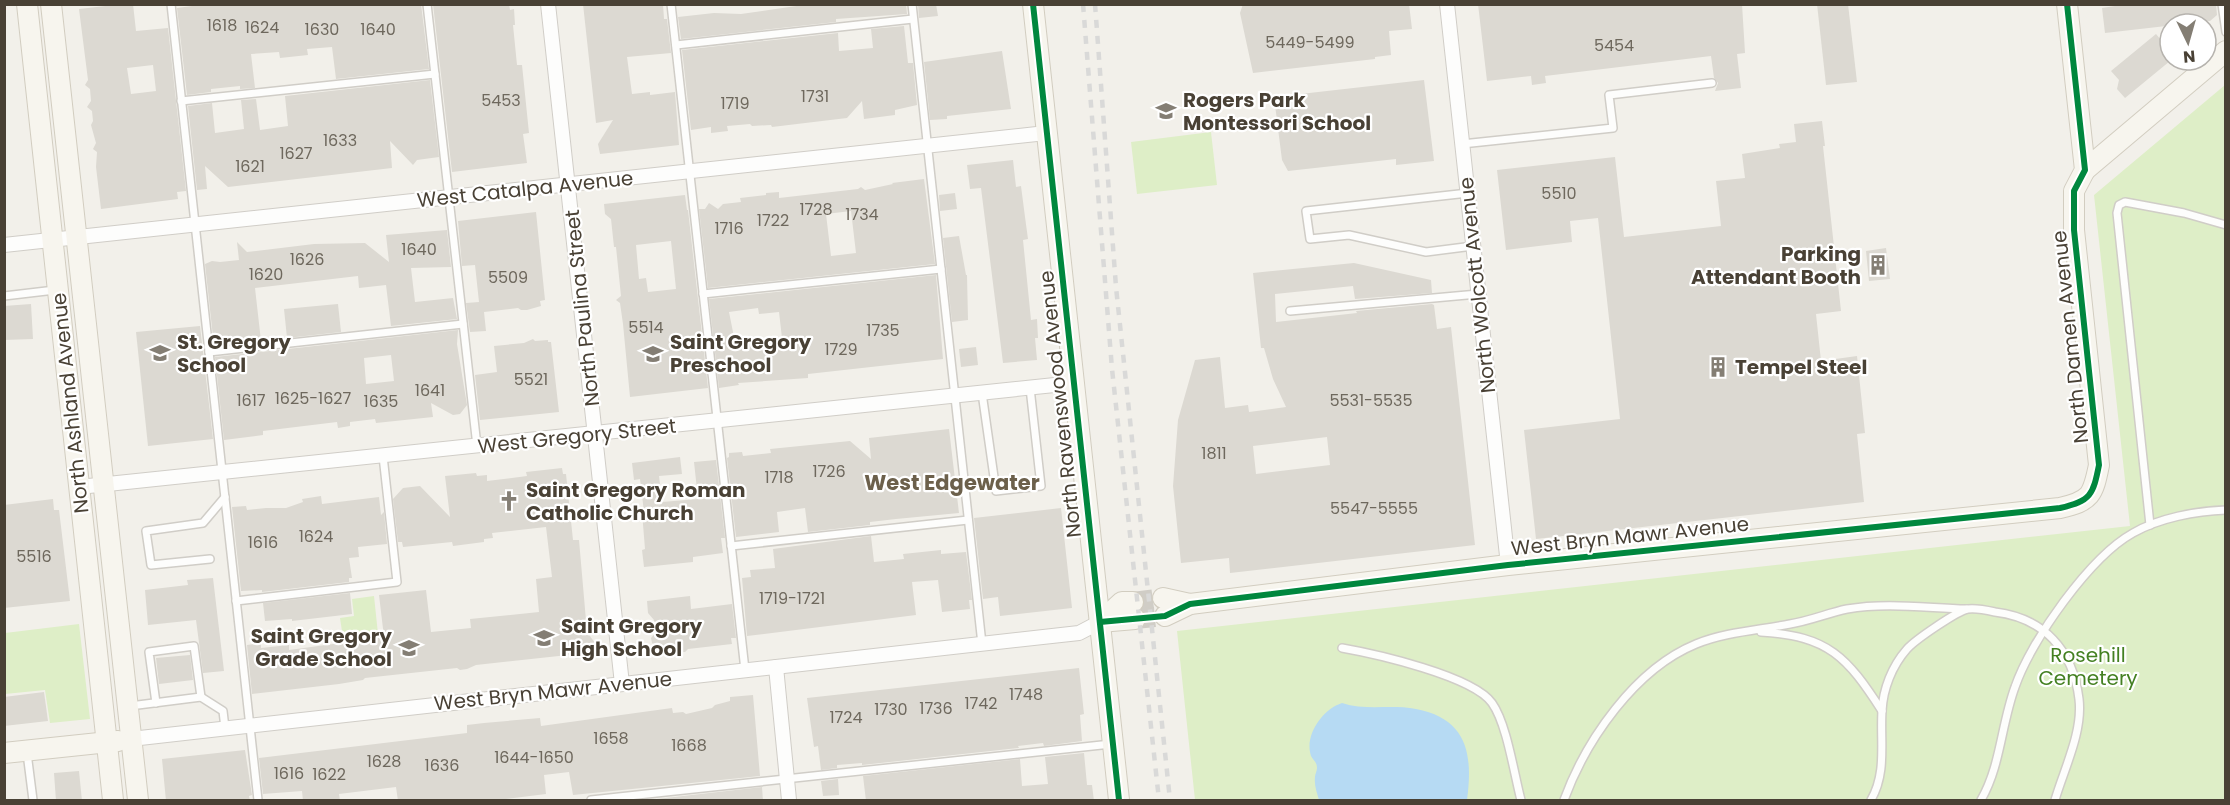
<svg xmlns="http://www.w3.org/2000/svg" width="2230" height="805" viewBox="0 0 2230 805" font-family="Poppins,sans-serif">
<style>
.green{fill:#deeec7}
.water{fill:#b6daf3}
.building{fill:#dcd9d2;fill-rule:evenodd}
.lines{fill:none;stroke-linecap:round;stroke-linejoin:round}
.secondary-tunnel{stroke:#d0cdc6;stroke-width:20;stroke-dasharray:20 10;stroke-linecap:butt}
.lane-casing{stroke:#d0cdc7;stroke-width:10}
.street-casing{stroke:#d0cdc7;stroke-width:16}
.secondary-casing{stroke:#d2cdc0;stroke-width:22}
.lane{stroke:#fdfdfc;stroke-width:7}
.street{stroke:#fdfdfc;stroke-width:14}
.secondary{stroke:#f7f5ee;stroke-width:20}
.rail{stroke:#d9d9d8;stroke-width:4.5;stroke-dasharray:8 8;stroke-linecap:butt}
.cycleway-casing{stroke:#fff;stroke-width:10}
.cycleway{stroke:#00873e;stroke-width:6}
.labels{text-anchor:middle;stroke-width:4.5;stroke-linejoin:round;paint-order:stroke}
.number-label{font-size:16px;fill:#6e685d}
.poi-label{font-size:20px;font-weight:bold;fill:#494135;stroke:#fff;text-anchor:start}
.street-label{font-size:20px;fill:#494135;stroke:#fff}
.park-label{font-size:20px;fill:#448022;stroke:#fff}
.neighbourhood-label{font-size:21px;font-weight:bold;fill:#6c604b;stroke:#fff}
</style>
<rect width="100%" height="100%" fill="#f2f0ea"/>
<g class="green">
<polygon points="2225,85 2225,800 1195,800 1177,631 2130,526 2094,195"/>
<polygon points="1211,132 1217,185 1137,194 1131,142"/>
<polygon points="374,596 378,634 343,638 340,618 354,616 352,599"/>
<polygon points="79,624 90,719 50,723 45,690 5,694 5,633"/>
</g>
<path class="water" d="M1342,703C1366,711 1391,704 1416,709C1468,719 1473,755 1467,800H1319C1317,793 1314,785 1315,777C1315,774 1317,771 1317,768C1317,762 1313,760 1311,756C1304,735 1323,709 1342,703Z"/>
<g class="building">
<path d="M123,4H133L136,31L168,28L186,191L177,192L178,199L101,209L96,167L97,152L93,149L96,143L91,125L93,121L92,111L87,107L91,101L90,89L85,85L88,80L79,9ZM153,65L156,91L131,94L127,68Z"/>
<polygon points="207,4 421,4 429,69 336,79 332,47 307,49 308,55 280,58 279,52 251,54 255,88 240,89 240,86 211,89 211,92 187,95 177,8"/>
<polygon points="433,4 509,4 510,10 514,9 515,25 513,25 517,65 522,65 529,133 523,134 527,163 452,172"/>
<polygon points="583,4 663,4 664,19 667,19 671,53 627,57 632,94 650,92 650,95 675,92 679,145 600,154 598,144 613,120 596,123"/>
<polygon points="810,4 906,4 907,14 836,19 836,22 681,39 678,17 714,13 741,14"/>
<polygon points="918,4 936,4 938,16 919,18"/>
<polygon points="1243,4 1409,4 1412,29 1389,31 1391,55 1375,57 1375,59 1253,73 1240,13"/>
<polygon points="1478,4 1742,4 1745,53 1737,54 1741,88 1715,91 1718,83 1714,78 1711,56 1545,76 1546,83 1532,85 1531,76 1487,81"/>
<polygon points="1817,4 1848,4 1857,82 1826,85"/>
<polygon points="2128,4 2216,4 2217,15 2210,21 2105,33 2102,8"/>
<polygon points="904,26 908,63 913,63 917,105 895,110 895,115 864,119 862,101 847,118 772,127 771,125 752,126 750,124 727,126 728,131 711,133 711,127 691,130 682,50 838,33 839,51 873,48 871,29"/>
<polygon points="2156,34 2170,51 2170,61 2125,98 2117,89 2119,80 2111,71"/>
<polygon points="1002,51 1011,109 947,116 947,119 930,120 924,62"/>
<polygon points="430,80 439,157 417,160 413,165 390,141 392,168 228,187 205,166 207,189 197,190 188,106 212,103 215,133 244,129 241,100 256,99 260,130 288,126 285,96"/>
<polygon points="1424,80 1434,161 1396,165 1396,159 1288,171 1282,160 1274,97"/>
<polygon points="1822,121 1825,146 1823,146 1841,311 1816,314 1821,361 1857,356 1865,433 1857,434 1864,502 1536,539 1524,430 1620,419 1598,218 1570,221 1572,242 1506,250 1497,170 1615,157 1624,237 1721,226 1716,181 1745,178 1742,154 1780,148 1779,144 1796,142 1794,124"/>
<polygon points="1013,160 1016,187 1021,186 1025,217 1028,239 1023,240 1031,320 1037,319 1038,338 1035,338 1037,360 1003,363 981,188 970,189 967,165"/>
<path d="M924,179L935,264L708,288L699,209H705L709,203L718,209L723,204L741,202L740,198L766,195V193L779,192V198L858,189L861,187L865,190L893,184L892,183ZM851,211L856,253L831,256L826,214Z"/>
<polygon points="955,193 957,209 940,211 939,195"/>
<path d="M685,195L687,210H688L708,388L630,397L623,324L620,303L616,300L621,296L616,247H614L611,219L605,214L604,204ZM671,241L676,289L648,292L646,278L639,279L636,245Z"/>
<polygon points="536,212 545,300 540,301 541,306 527,310 521,310 518,308 484,312 486,331 470,332 466,303 479,302 475,265 462,266 458,221"/>
<polygon points="447,230 451,267 411,268 415,302 453,298 457,319 391,326 386,285 359,288 358,276 255,288 261,341 214,346 205,264 212,261 220,262 239,260 237,242 247,252 314,244 365,243 389,262 386,235"/>
<polygon points="959,236 966,275 967,275 968,320 952,322 943,238"/>
<polygon points="1886,248 1890,279 1869,281 1866,251"/>
<path d="M1354,263L1431,280L1432,293L1355,299L1353,286L1275,294L1276,322L1357,313L1356,311L1432,304L1434,305L1437,329L1451,327L1475,545L1230,573L1229,558L1181,563L1173,486L1178,420L1195,360L1220,357L1225,408L1248,405L1249,412L1286,407L1273,379L1264,348H1261L1253,273ZM1327,437L1330,465L1256,474L1253,446Z"/>
<path d="M936,275L943,359L808,374V378L738,383L739,385L719,388L709,299ZM758,308L759,314L779,312L782,338L735,342L729,312Z"/>
<polygon points="31,304 33,339 4,340 4,306"/>
<polygon points="338,304 341,332 287,338 284,309"/>
<polygon points="200,326 213,439 148,446 136,332"/>
<path d="M458,330L457,344L467,405L460,414L453,415L431,403L433,417L376,423L375,419L350,422V426L338,428L337,422L263,431V435L224,440L215,357ZM391,355L394,381L366,384L364,358Z"/>
<polygon points="533,339 535,341 548,340 548,342 551,342 559,412 480,420 475,375 497,372 494,346 524,343"/>
<polygon points="976,347 978,365 961,367 959,349"/>
<polygon points="949,429 959,513 896,519 870,522 870,525 808,532 805,508 777,512 779,532 736,537 727,458 729,457 729,453 742,452 743,456 771,453 770,449 850,441 871,459 869,438"/>
<polygon points="680,457 682,474 659,476 662,502 698,499 694,462 716,460 725,538 721,538 723,553 693,557 693,562 644,567 642,550 645,549 642,512 644,512 640,479 634,480 632,463"/>
<polygon points="562,468 563,474 566,474 573,540 579,540 587,632 595,643 594,651 589,657 577,659 568,655 476,665 467,669 460,670 457,668 365,678 363,680 339,684 252,694 247,645 261,643 261,648 289,645 289,650 384,637 379,595 426,590 431,632 471,628 470,619 539,612 536,579 552,577 546,527 492,533 493,538 484,539 484,542 453,546 452,542 403,547 402,542 398,542 393,499 403,488 420,486 450,517 445,476 476,473 477,476 487,475 487,481 527,476 526,472"/>
<polygon points="321,496 322,504 379,497 381,515 384,512 387,544 358,547 359,557 349,558 352,578 349,578 349,582 262,592 262,590 241,591 232,507 246,506 247,510 266,508 286,508 303,502 302,499"/>
<polygon points="53,499 54,510 59,510 70,601 4,608 4,505"/>
<polygon points="1061,508 1072,608 1000,616 998,597 983,599 974,518"/>
<polygon points="871,536 874,562 904,559 903,554 941,550 941,554 966,552 972,600 969,600 970,609 942,612 938,580 912,582 916,615 747,636 742,578 751,577 750,570 775,568 773,549"/>
<polygon points="213,578 224,671 203,673 196,620 148,625 145,590 188,585 187,580"/>
<polygon points="350,593 352,614 292,621 292,619 265,621 263,603"/>
<polygon points="690,596 691,609 732,604 736,638 731,638 732,644 688,649 685,652 659,652 659,648 652,643 651,638 656,632 654,620 648,613 647,601"/>
<polygon points="190,655 193,680 159,684 156,658"/>
<polygon points="1079,668 1084,714 1080,715 1082,741 1044,746 1043,743 1018,746 1019,748 862,765 862,763 837,765 837,768 821,770 818,746 814,747 807,698"/>
<polygon points="44,692 48,721 4,726 4,697"/>
<polygon points="753,695 760,776 573,795 569,772 544,775 546,794 490,801 398,801 396,787 339,794 340,801 303,801 302,791 263,794 259,758 467,733 467,725 484,723 540,718 541,726 672,708 673,713 683,712 686,714 712,708 715,705 730,701 730,697"/>
<polygon points="245,750 252,795 249,796 250,801 166,801 162,759"/>
<polygon points="1084,753 1087,785 1092,785 1094,801 866,801 863,776 1020,759 1022,786 1048,784 1045,757"/>
<polygon points="79,771 82,801 56,801 54,773"/>
<polygon points="838,779 839,795 823,796 821,781"/>
<polygon points="762,787 763,801 639,801"/>
</g>
<g class="lines">
<g class="secondary-tunnel">
<polyline points="1133,602 1163,598"/>
<polyline points="1135,619 1165,616"/>
</g>
<g class="lane-casing">
<g id="lane">
<polyline points="171,4 258,800"/>
<polyline points="427,4 477,446"/>
<polyline points="671,4 745,670"/>
<polyline points="912,4 982,644"/>
<polyline points="2222,4 2226,32"/>
<polyline points="676,45 913,19"/>
<polyline points="181,101 435,74"/>
<polyline points="1462,144 1613,128 1609,95 1712,83"/>
<polyline points="1468,193 1306,211 1310,239 1349,235 1426,252 1473,246"/>
<polyline points="703,294 941,269"/>
<polyline points="4,296 55,290"/>
<polyline points="1290,311 1478,294"/>
<polyline points="209,352 463,324"/>
<polyline points="982,393 996,491 1041,486 1030,388"/>
<polyline points="2150,525 2117,213 2119,205 2125,202 2184,213 2226,225"/>
<polyline points="731,546 968,520"/>
<polyline points="210,559 151,565 146,531 203,523 225,497"/>
<polyline points="236,601 397,582 383,456"/>
<path d="M1761,632C1829,636 1847,657 1882,711"/>
<path d="M1342,648C1376,654 1473,676 1492,703C1507,724 1514,774 1521,800"/>
<polyline points="156,703 149,652 194,646 201,697"/>
<polyline points="130,706 201,697 223,711 225,728"/>
<polyline points="27,753 33,800"/>
<polyline points="591,800 1111,744"/>
<path d="M1564,800C1586,740 1635,669 1696,644C1725,632 1760,630 1790,624C1809,621 1828,613 1847,609C1886,602 1927,608 1966,609"/>
<path d="M1871,800C1887,772 1880,742 1882,711C1883,689 1892,666 1907,649C1915,640 1957,611 1968,609C1976,608 1986,610 1995,612C2044,618 2073,650 2079,699C2083,732 2064,769 2055,800"/>
<path d="M1981,800C2001,765 2001,725 2015,687C2031,640 2090,557 2133,533C2159,518 2196,511 2226,510"/>
</g>
</g>
<g class="street-casing">
<g id="street">
<polyline points="548,4 622,684"/>
<polyline points="1447,4 1508,565"/>
<polyline points="4,245 1046,133"/>
<polyline points="79,487 1074,383"/>
<polyline points="776,667 789,800"/>
<polyline points="131,739 1079,633 1100,622"/>
</g>
</g>
<g class="secondary-casing">
<g id="secondary">
<polyline points="27,4 113,800"/>
<polyline points="51,4 138,800"/>
<polyline points="1033,4 1119,800"/>
<polyline points="2085,170 2226,51"/>
<polyline points="1163,598 1190,604"/>
<path d="M1165,616L1190,604L1508,565L2060,508C2091,501 2093,495 2099,465L2074,230V191L2085,170L2067,4"/>
<polyline points="1100,622 1122,602 1133,602"/>
<polyline points="1100,622 1135,619"/>
<polyline points="4,753 118,741"/>
</g>
</g>
<use href="#lane" class="lane"/>
<use href="#street" class="street"/>
<use href="#secondary" class="secondary"/>
<g class="rail">
<polyline points="1083,4 1112,369 1159,800"/>
<polyline points="1095,4 1116,287 1170,800"/>
</g>
<g class="cycleway-casing">
<g id="cycleway">
<polyline points="1033,4 1119,800"/>
<path d="M1100,622L1165,616L1190,604L1508,565L2060,508C2091,501 2093,495 2099,465L2074,230V191L2085,170L2067,4"/>
</g>
</g>
<use href="#cycleway" class="cycleway"/>
</g>
<defs>
<g id="school-bare" transform="scale(1.62)"><path d="M0-5L7-2L0 1L-7-2ZM-4 1L0 2.5L4 1V4Q0 6-4 4Z" fill="#847e74" stroke="#fff" stroke-width="2.5" paint-order="stroke"/></g>
<g id="building-bare" transform="scale(1.62)"><path d="M-4-6H4V6H1V3H-1V6H-4ZM-2.5-4.3h1.7v1.8h-1.7ZM.8-4.3h1.7v1.8H.8ZM-2.5-1h1.7V.8h-1.7ZM.8-1h1.7V.8H.8Z" fill="#847e74" stroke="#fff" stroke-width="2.5" paint-order="stroke"/></g>
<g id="church-bare" transform="scale(1.62)"><path d="M-1.2-6h2.4v3.5h3.3v2.4h-3.3V6h-2.4V-.1h-3.3v-2.4h3.3Z" fill="#847e74" stroke="#fff" stroke-width="2.5" paint-order="stroke"/></g>
</defs>
<g fill-rule="evenodd">
<use href="#school-bare" x="1166" y="111"/>
<use href="#building-bare" x="1878" y="265"/>
<use href="#school-bare" x="160" y="353"/>
<use href="#school-bare" x="653" y="354"/>
<use href="#building-bare" x="1718" y="367"/>
<use href="#church-bare" x="509" y="501"/>
<use href="#school-bare" x="544" y="638"/>
<use href="#school-bare" x="409" y="648"/>
</g>
<g class="labels">
<g class="number-label">
<text x="222" y="31">1618</text>
<text x="262" y="33">1624</text>
<text x="322" y="35">1630</text>
<text x="378" y="35">1640</text>
<text x="1310" y="48">5449-5499</text>
<text x="1614" y="51">5454</text>
<text x="815" y="102">1731</text>
<text x="501" y="106">5453</text>
<text x="735" y="109">1719</text>
<text x="340" y="146">1633</text>
<text x="296" y="159">1627</text>
<text x="250" y="172">1621</text>
<text x="1559" y="199">5510</text>
<text x="816" y="215">1728</text>
<text x="862" y="220">1734</text>
<text x="773" y="226">1722</text>
<text x="729" y="234">1716</text>
<text x="419" y="255">1640</text>
<text x="307" y="265">1626</text>
<text x="266" y="280">1620</text>
<text x="508" y="283">5509</text>
<text x="646" y="333">5514</text>
<text x="883" y="336">1735</text>
<text x="841" y="355">1729</text>
<text x="531" y="385">5521</text>
<text x="430" y="396">1641</text>
<text x="313" y="404">1625-1627</text>
<text x="251" y="406">1617</text>
<text x="1371" y="406">5531-5535</text>
<text x="381" y="407">1635</text>
<text x="1214" y="459">1811</text>
<text x="829" y="477">1726</text>
<text x="779" y="483">1718</text>
<text x="1374" y="514">5547-5555</text>
<text x="316" y="542">1624</text>
<text x="263" y="548">1616</text>
<text x="34" y="562">5516</text>
<text x="792" y="604">1719-1721</text>
<text x="1026" y="700">1748</text>
<text x="981" y="709">1742</text>
<text x="936" y="714">1736</text>
<text x="891" y="715">1730</text>
<text x="846" y="723">1724</text>
<text x="611" y="744">1658</text>
<text x="689" y="751">1668</text>
<text x="534" y="763">1644-1650</text>
<text x="384" y="767">1628</text>
<text x="442" y="771">1636</text>
<text x="289" y="779">1616</text>
<text x="329" y="780">1622</text>
</g>
<g class="poi-label">
<text x="1183" y="107">Rogers Park<tspan x="1183" dy="23">Montessori School</tspan></text>
<text x="1861" y="261" text-anchor="end">Parking<tspan x="1861" dy="23">Attendant Booth</tspan></text>
<text x="177" y="349">St. Gregory<tspan x="177" dy="23">School</tspan></text>
<text x="670" y="349">Saint Gregory<tspan x="670" dy="23">Preschool</tspan></text>
<text x="1735" y="374">Tempel Steel</text>
<text x="526" y="497">Saint Gregory Roman<tspan x="526" dy="23">Catholic Church</tspan></text>
<text x="561" y="633">Saint Gregory<tspan x="561" dy="23">High School</tspan></text>
<text x="392" y="643" text-anchor="end">Saint Gregory<tspan x="392" dy="23">Grade School</tspan></text>
</g>
<g class="street-label">
<text transform="translate(525 189) rotate(-6)" y="7">West Catalpa Avenue</text>
<text transform="translate(1477 285) rotate(-96)" y="7">North Wolcott Avenue</text>
<text transform="translate(582 308) rotate(-96)" y="7">North Paulina Street</text>
<text transform="translate(2070 337) rotate(-96)" y="7">North Damen Avenue</text>
<text transform="translate(70 403) rotate(-96)" y="7">North Ashland Avenue</text>
<text transform="translate(1060 404) rotate(-96)" y="7">North Ravenswood Avenue</text>
<text transform="translate(577 436) rotate(-6)" y="7">West Gregory Street</text>
<text transform="translate(1630 536) rotate(-6)" y="7">West Bryn Mawr Avenue</text>
<text transform="translate(553 691) rotate(-6)" y="7">West Bryn Mawr Avenue</text>
</g>
<g class="park-label">
<text x="2088" y="662">Rosehill<tspan x="2088" dy="23">Cemetery</tspan></text>
</g>
<g class="neighbourhood-label">
<text x="952" y="490">West Edgewater</text>
</g>
</g>
<rect width="2230" height="805" fill="none" stroke="#494135" stroke-width="12"/>
<g transform="translate(2188 42) rotate(175)"><circle r="28" fill="#ffffff" stroke="#b6b3ae" stroke-width="1.5"/>
<path d="M0-4.5L10 22L0 15L-10 22Z" fill="#847e74"/>
<text y="-9" font-size="16" font-weight="bold" text-anchor="middle" fill="#494135">N</text>
</g>
</svg>
